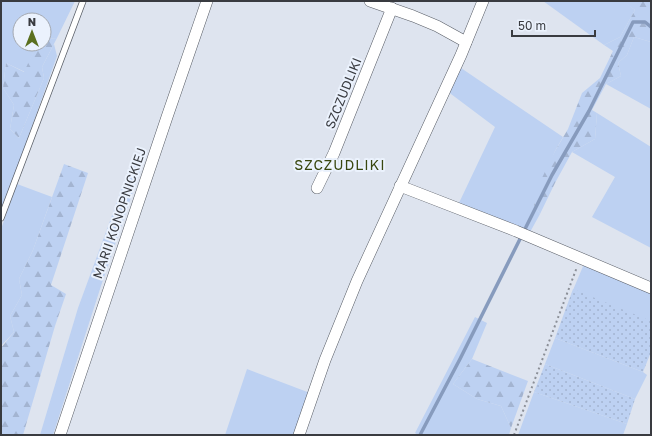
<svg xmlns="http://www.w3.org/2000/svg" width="652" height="436" viewBox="0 0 652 436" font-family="'Golos Text',sans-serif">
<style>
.green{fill:#bdd1f2}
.forest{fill:url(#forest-firs)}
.garden{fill:url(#garden-dots)}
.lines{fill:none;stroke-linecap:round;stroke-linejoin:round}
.stream{stroke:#879bbd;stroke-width:3.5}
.service-casing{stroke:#585d66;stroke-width:7}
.minor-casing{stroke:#585d66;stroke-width:12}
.path{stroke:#8b8f97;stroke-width:2;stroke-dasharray:2 3;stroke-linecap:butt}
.service{stroke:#fff;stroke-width:5.5}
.minor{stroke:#fff;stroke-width:11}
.labels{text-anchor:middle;stroke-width:4;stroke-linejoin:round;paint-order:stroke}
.street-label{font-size:13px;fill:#393b40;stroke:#ebf2fd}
.neighbourhood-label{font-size:14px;letter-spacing:1px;fill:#39470f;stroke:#ebf2fd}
</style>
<defs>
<pattern id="forest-firs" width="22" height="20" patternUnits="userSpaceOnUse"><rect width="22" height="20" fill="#bdd1f2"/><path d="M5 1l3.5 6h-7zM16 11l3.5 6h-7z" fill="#a3b4d1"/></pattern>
<pattern id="garden-dots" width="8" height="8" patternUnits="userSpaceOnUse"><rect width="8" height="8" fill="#bdd1f2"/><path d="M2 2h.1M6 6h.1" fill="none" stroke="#a3b4d1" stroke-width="1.8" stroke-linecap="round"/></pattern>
</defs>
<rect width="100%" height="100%" fill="#dee4ef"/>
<g class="green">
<polygon points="1,1 75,1 57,38 44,39 44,20 20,20 20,44 37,44 25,72 6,63 3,88 14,105 10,129 19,138 44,78 42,67 54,44 57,56 1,214"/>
<polygon points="543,1 623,1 635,10 620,37 604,45"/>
<polygon points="634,37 651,42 651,109 606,84 621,76 618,63 627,55"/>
<polygon points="461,68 563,137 555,151 534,205 540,214 529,234 458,205 495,127 447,91"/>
<polygon points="597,113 651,147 651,248 592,217 615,177 572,152 595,139"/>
<polygon points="132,161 142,165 101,286 53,435 40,435 78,308"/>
<polygon points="17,184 52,197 33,250 19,279 22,295 10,316 14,332 1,346 1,229"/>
<polygon points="584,264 651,293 651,322 573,290"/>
<polygon points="475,317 487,323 472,359 453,384 477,399 501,406 511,428 509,435 418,435 415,433"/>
<polygon points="555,338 643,372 647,375 635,399 545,364"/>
<polygon points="247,369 310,393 295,435 225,435"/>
<polygon points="534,392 627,424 623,435 518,435"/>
</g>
<g class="forest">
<polygon points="622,1 651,1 651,42 634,37 627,55 618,63 621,76 606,84 592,110 597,113 595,139 572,152 555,183 540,214 534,205 541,180 555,151 568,129 582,93 600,78 613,51 604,45 620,37 635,10"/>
<polygon points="57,38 42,67 44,78 19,138 10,129 14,105 3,88 6,63 24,72 37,44 44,44 44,39"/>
<polygon points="64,164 88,173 51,285 66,294 55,326 23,435 1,435 1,348 14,332 10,316 22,295 19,279 33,250"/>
<polygon points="472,359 528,381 511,428 501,406 477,399 453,384"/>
</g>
<g class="garden">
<polygon points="573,289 651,321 651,352 643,372 555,338"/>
<polygon points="545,364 635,399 627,424 534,392"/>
</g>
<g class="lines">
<polyline class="stream" points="420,435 460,359 552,175 589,111 633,22 645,22 651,27"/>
<g class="service-casing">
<polyline id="service" points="1,218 83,1"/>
</g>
<g class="minor-casing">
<g id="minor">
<polyline points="370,1 413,16 437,26 466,42"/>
<polyline points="400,186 516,231 651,288"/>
<polyline points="317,188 334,153 392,8"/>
<polyline points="60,435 167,117 207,1"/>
<polyline points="299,435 325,360 357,281 461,55 483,1"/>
</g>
</g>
<polyline class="path" points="514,435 577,267"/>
<use href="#service" class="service"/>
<use href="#minor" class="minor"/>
</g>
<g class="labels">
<g class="street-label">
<text transform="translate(343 93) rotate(-68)" y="5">SZCZUDLIKI</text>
<text transform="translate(119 213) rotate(-71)" y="5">MARII KONOPNICKIEJ</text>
</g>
<g class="neighbourhood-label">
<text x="340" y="170">SZCZUDLIKI</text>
</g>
</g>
<rect width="652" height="436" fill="none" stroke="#393b40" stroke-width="4"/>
<g transform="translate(32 32)"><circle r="19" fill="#ebf2fd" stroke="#a4a9b1"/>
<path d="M0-3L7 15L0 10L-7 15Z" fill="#5b701f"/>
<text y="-6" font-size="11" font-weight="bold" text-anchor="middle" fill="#393b40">N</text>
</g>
<path d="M512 30v6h83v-6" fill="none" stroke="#393b40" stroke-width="2"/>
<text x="518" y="30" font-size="12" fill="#393b40" stroke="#ebf2fd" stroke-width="3" paint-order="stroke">50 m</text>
</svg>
